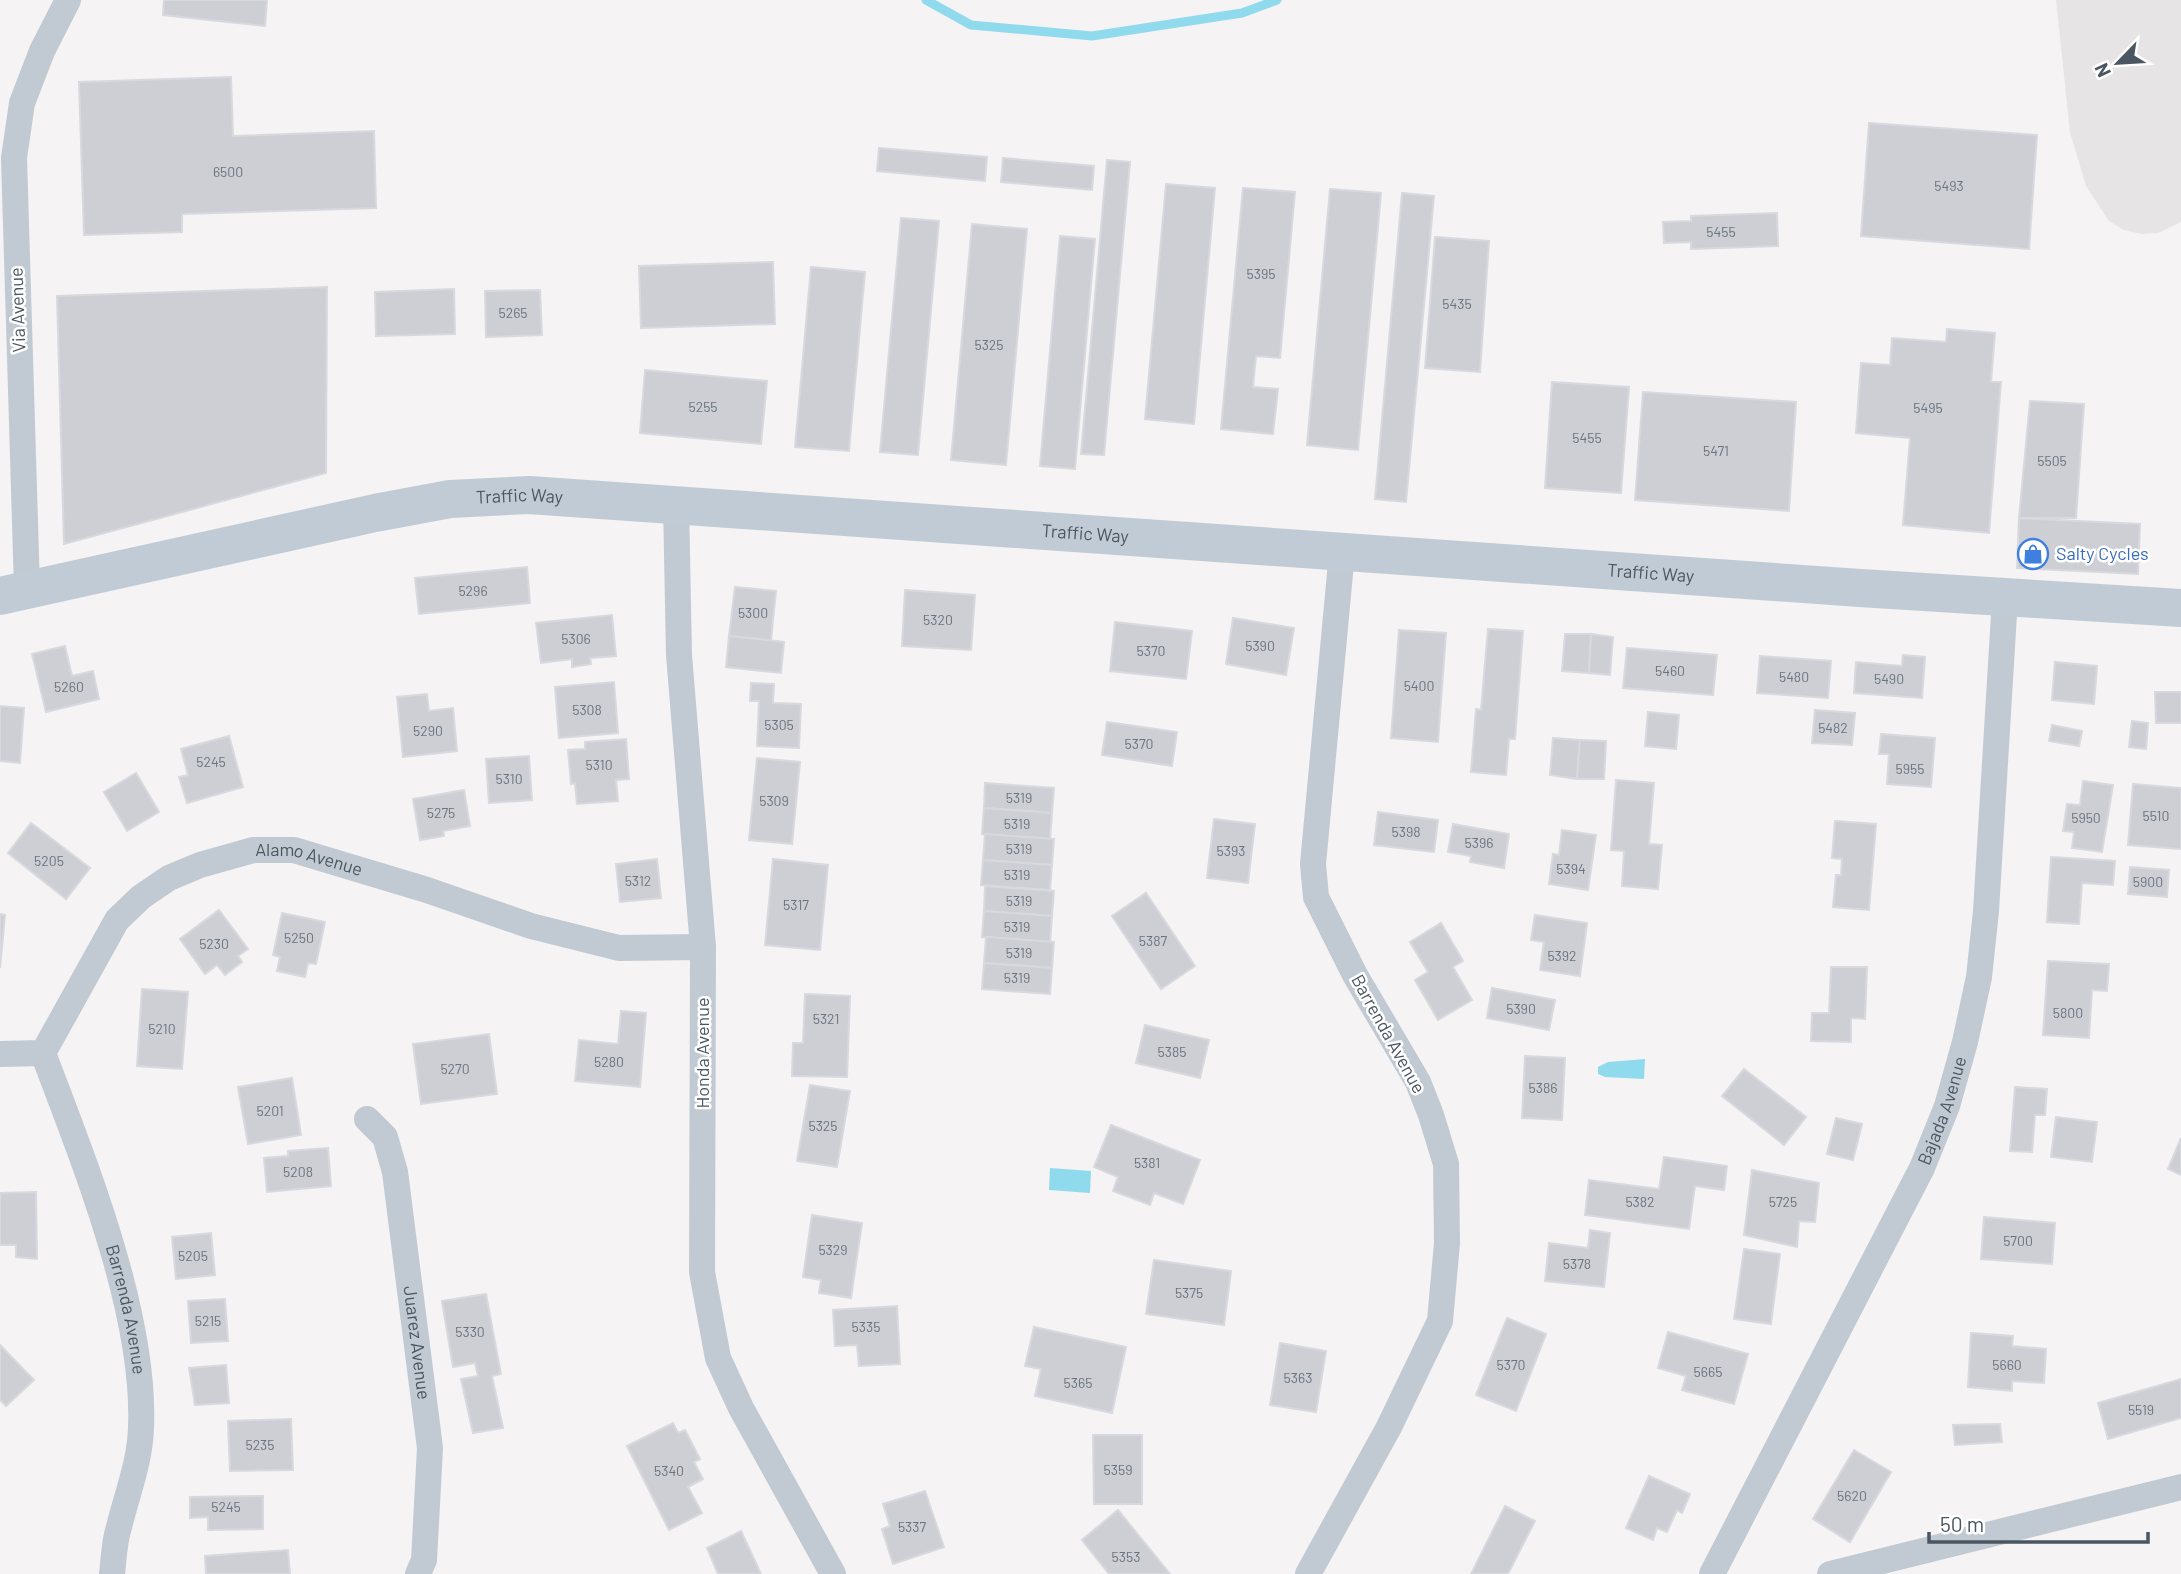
<svg xmlns="http://www.w3.org/2000/svg" width="2181" height="1574" viewBox="0 0 2181 1574" font-family="Barlow,sans-serif">
<style>
.education{fill:#e6e4e5}
.water{fill:#90daee}
.lines{fill:none;stroke-linecap:round;stroke-linejoin:round}
.stream{stroke:#90daee;stroke-width:9}
.building{fill:#cdcfd5;stroke:#d7d9de;stroke-width:2}
.street{stroke:#c1cad2;stroke-width:26}
.secondary{stroke:#c1cbd6;stroke-width:38}
.labels{text-anchor:middle;stroke-width:5;stroke-linejoin:round;paint-order:stroke}
.number-label{font-size:14px;fill:#6b747e}
.street-label{font-size:18px;fill:#4a5661;stroke:#fff}
.shop-label{font-size:18px;fill:#366cbe;stroke:#fff;text-anchor:start}
</style>
<rect width="100%" height="100%" fill="#f5f3f3"/>
<polygon class="education" points="2056,0 2181,0 2181,222 2158,233 2142,234 2124,230 2109,221 2086,186 2070,132"/>
<g class="water">
<polygon points="1645,1059 1644,1079 1605,1077 1598,1074 1598,1067 1608,1062"/>
<polygon points="1050,1168 1091,1171 1090,1193 1049,1190"/>
</g>
<g class="lines">
<polyline class="stream" points="926,0 971,25 1092,36 1242,13 1277,0"/>
</g>
<g class="building">
<polygon points="164,0 267,0 265,26 163,15"/>
<polygon points="231,77 233,136 374,131 376,208 182,214 182,232 84,235 79,82"/>
<polygon points="1869,123 2037,135 2029,249 1861,236"/>
<polygon points="879,148 987,157 985,181 877,171"/>
<polygon points="1003,158 1094,166 1092,190 1001,182"/>
<polygon points="1107,160 1130,162 1104,455 1081,454"/>
<polygon points="1166,184 1215,188 1194,424 1145,419"/>
<polygon points="1243,188 1295,192 1280,358 1256,356 1253,387 1278,389 1273,434 1221,429"/>
<polygon points="1330,189 1381,193 1358,450 1307,445"/>
<polygon points="1402,193 1434,196 1406,502 1375,499"/>
<polygon points="1777,213 1778,246 1691,249 1691,242 1664,243 1663,222 1691,221 1691,216"/>
<polygon points="901,218 939,221 918,455 880,452"/>
<polygon points="972,224 1027,229 1006,465 951,460"/>
<polygon points="1060,236 1095,239 1075,469 1040,466"/>
<polygon points="1435,237 1489,241 1480,372 1425,368"/>
<polygon points="773,262 775,324 641,328 639,266"/>
<polygon points="811,267 865,272 849,451 795,447"/>
<polygon points="327,287 326,473 64,544 57,296"/>
<polygon points="454,289 455,334 376,336 375,292"/>
<polygon points="540,290 542,335 486,337 485,291"/>
<polygon points="1947,329 1995,333 1991,382 2001,382 1989,533 1903,525 1910,438 1856,433 1861,363 1890,365 1892,338 1946,342"/>
<polygon points="645,370 767,381 761,444 640,433"/>
<polygon points="1552,382 1629,387 1621,493 1545,488"/>
<polygon points="1643,392 1796,402 1789,511 1635,500"/>
<polygon points="2030,401 2084,404 2076,518 2019,518"/>
<polygon points="2019,518 2140,524 2138,574 2017,568"/>
<polygon points="527,567 530,603 419,614 415,578"/>
<polygon points="735,587 776,591 771,640 729,636"/>
<polygon points="905,590 975,595 971,650 902,646"/>
<polygon points="612,615 616,656 590,658 591,664 572,667 572,659 541,663 536,623"/>
<polygon points="1233,618 1294,628 1286,675 1226,664"/>
<polygon points="1115,622 1192,631 1186,679 1110,671"/>
<polygon points="1488,629 1523,631 1515,739 1509,739 1506,775 1471,772 1476,709 1481,710"/>
<polygon points="1399,630 1446,633 1438,742 1391,738"/>
<polygon points="1565,634 1591,634 1589,673 1562,671"/>
<polygon points="1591,634 1613,637 1610,675 1589,673"/>
<polygon points="729,636 784,642 781,673 726,667"/>
<polygon points="65,646 72,676 93,671 99,699 46,712 32,654"/>
<polygon points="1627,648 1717,655 1713,695 1623,688"/>
<polygon points="1903,655 1925,657 1922,698 1854,693 1856,662 1902,666"/>
<polygon points="1760,656 1831,661 1828,698 1757,693"/>
<polygon points="2055,662 2097,666 2094,704 2052,700"/>
<polygon points="614,682 618,733 559,738 555,687"/>
<polygon points="751,683 774,684 773,703 801,704 799,748 757,746 759,701 750,701"/>
<polygon points="2155,692 2181,692 2181,723 2156,723"/>
<polygon points="427,694 429,711 453,708 457,751 403,757 397,697"/>
<polygon points="0,706 24,708 20,763 0,761"/>
<polygon points="1815,710 1855,713 1852,745 1812,743"/>
<polygon points="1648,712 1679,715 1676,749 1645,746"/>
<polygon points="2132,721 2148,723 2146,749 2129,747"/>
<polygon points="1107,722 1177,732 1172,766 1102,755"/>
<polygon points="2052,725 2082,731 2079,746 2049,741"/>
<polygon points="1881,734 1935,738 1931,787 1887,784 1889,754 1879,754"/>
<polygon points="229,736 243,787 187,803 179,777 188,775 181,749"/>
<polygon points="1553,738 1580,740 1577,779 1550,775"/>
<polygon points="626,739 629,779 616,780 618,801 577,804 575,783 571,784 568,750 585,749 585,742"/>
<polygon points="1580,740 1606,741 1604,779 1577,779"/>
<polygon points="529,756 532,800 489,803 486,759"/>
<polygon points="757,758 800,762 792,844 749,840"/>
<polygon points="136,773 159,812 127,831 104,792"/>
<polygon points="1616,780 1654,783 1649,844 1662,845 1658,889 1622,886 1624,851 1611,850"/>
<polygon points="2083,781 2113,785 2102,852 2072,848 2074,832 2063,831 2067,804 2080,805"/>
<polygon points="985,783 1054,788 1052,813 984,808"/>
<polygon points="2133,784 2181,788 2181,849 2128,845"/>
<polygon points="464,790 470,826 443,831 444,836 420,840 413,799"/>
<polygon points="984,808 1052,813 1050,839 982,834"/>
<polygon points="1378,812 1438,820 1434,852 1374,845"/>
<polygon points="1214,819 1255,824 1248,883 1207,878"/>
<polygon points="1835,821 1876,824 1869,910 1833,907 1836,875 1841,875 1842,859 1832,858"/>
<polygon points="31,823 90,868 66,899 8,853"/>
<polygon points="1453,824 1509,834 1504,868 1470,862 1471,856 1448,852"/>
<polygon points="1562,830 1596,835 1588,890 1549,884 1553,854 1559,855"/>
<polygon points="985,834 1054,839 1052,865 983,860"/>
<polygon points="2051,857 2115,861 2113,885 2082,883 2079,924 2047,922"/>
<polygon points="657,859 661,898 620,902 616,864"/>
<polygon points="773,859 828,865 820,950 765,945"/>
<polygon points="983,860 1052,865 1050,890 981,885"/>
<polygon points="2130,867 2169,870 2167,897 2128,894"/>
<polygon points="985,886 1054,891 1052,916 984,911"/>
<polygon points="1146,893 1195,966 1161,989 1112,916"/>
<polygon points="219,910 248,949 238,956 242,962 225,975 217,965 205,974 180,939"/>
<polygon points="984,911 1052,916 1050,942 982,937"/>
<polygon points="282,913 325,922 316,964 308,963 305,977 277,971 280,957 273,955"/>
<polygon points="0,914 5,915 0,968"/>
<polygon points="1535,915 1587,923 1580,976 1540,970 1544,942 1531,940"/>
<polygon points="1441,923 1463,961 1453,967 1472,1000 1438,1020 1415,980 1428,972 1410,942"/>
<polygon points="986,937 1054,942 1052,968 984,963"/>
<polygon points="2048,961 2109,964 2107,991 2092,990 2089,1038 2043,1035"/>
<polygon points="984,963 1052,968 1050,994 982,989"/>
<polygon points="1831,967 1867,967 1865,1019 1851,1018 1851,1042 1811,1041 1812,1013 1829,1013"/>
<polygon points="1492,988 1555,1000 1549,1030 1487,1018"/>
<polygon points="142,989 188,992 182,1069 137,1066"/>
<polygon points="805,994 850,996 847,1077 792,1076 793,1043 803,1043"/>
<polygon points="621,1011 646,1013 640,1087 575,1081 579,1040 618,1044"/>
<polygon points="1145,1025 1209,1040 1200,1078 1136,1063"/>
<polygon points="489,1034 497,1094 421,1104 413,1044"/>
<polygon points="1525,1056 1565,1058 1562,1120 1522,1118"/>
<polygon points="1744,1069 1806,1117 1784,1145 1722,1096"/>
<polygon points="292,1078 301,1135 248,1144 238,1087"/>
<polygon points="810,1085 850,1091 837,1167 797,1161"/>
<polygon points="2015,1087 2047,1089 2045,1115 2035,1115 2032,1152 2010,1151"/>
<polygon points="2056,1117 2097,1122 2092,1162 2051,1157"/>
<polygon points="1836,1118 1862,1124 1853,1160 1827,1154"/>
<polygon points="1111,1125 1200,1160 1183,1204 1154,1193 1150,1205 1113,1191 1118,1177 1094,1167"/>
<polygon points="2181,1138 2181,1175 2168,1169"/>
<polygon points="328,1148 331,1186 267,1192 264,1158 288,1156 288,1151"/>
<polygon points="1664,1157 1727,1166 1724,1190 1695,1186 1689,1229 1585,1215 1589,1180 1659,1189"/>
<polygon points="1752,1170 1819,1183 1815,1222 1799,1221 1797,1247 1744,1235"/>
<polygon points="36,1192 37,1259 16,1257 16,1245 0,1245 0,1193"/>
<polygon points="812,1215 862,1223 851,1298 819,1293 821,1280 803,1277"/>
<polygon points="1984,1217 2055,1223 2052,1264 1981,1259"/>
<polygon points="1590,1230 1610,1233 1604,1287 1545,1281 1549,1243 1588,1248"/>
<polygon points="211,1233 215,1275 176,1279 172,1237"/>
<polygon points="1744,1249 1780,1254 1771,1324 1734,1319"/>
<polygon points="1154,1260 1231,1271 1224,1325 1146,1314"/>
<polygon points="486,1294 501,1374 492,1376 503,1428 473,1433 461,1379 478,1376 475,1363 453,1367 442,1301"/>
<polygon points="225,1299 228,1341 191,1343 188,1301"/>
<polygon points="897,1306 900,1364 859,1366 857,1345 835,1346 833,1310"/>
<polygon points="1507,1318 1546,1334 1516,1411 1476,1395"/>
<polygon points="1034,1327 1126,1347 1112,1413 1035,1396 1041,1369 1025,1366"/>
<polygon points="1668,1332 1748,1354 1734,1404 1682,1390 1686,1376 1658,1368"/>
<polygon points="1971,1333 2013,1336 2012,1346 2046,1349 2044,1383 2012,1381 2012,1391 1968,1387"/>
<polygon points="1280,1343 1326,1351 1316,1412 1270,1405"/>
<polygon points="0,1345 34,1380 6,1406 0,1400"/>
<polygon points="226,1365 229,1403 195,1405 189,1368"/>
<polygon points="2181,1379 2181,1418 2108,1439 2098,1403"/>
<polygon points="291,1419 293,1470 230,1471 228,1421"/>
<polygon points="673,1423 678,1433 685,1430 700,1459 694,1462 703,1479 688,1487 702,1513 669,1530 627,1446"/>
<polygon points="2000,1424 2002,1442 1955,1445 1953,1425"/>
<polygon points="1093,1435 1142,1435 1142,1504 1094,1504"/>
<polygon points="1854,1450 1891,1472 1850,1542 1813,1519"/>
<polygon points="1649,1476 1690,1494 1682,1513 1677,1510 1667,1532 1657,1528 1653,1540 1626,1528"/>
<polygon points="925,1491 944,1547 893,1564 882,1529 890,1526 883,1504"/>
<polygon points="263,1496 263,1529 208,1530 208,1517 190,1518 190,1497"/>
<polygon points="1505,1506 1535,1521 1508,1574 1471,1574"/>
<polygon points="1118,1510 1170,1574 1109,1574 1082,1540"/>
<polygon points="741,1531 761,1574 718,1574 707,1548"/>
<polygon points="288,1550 290,1574 206,1574 205,1556"/>
</g>
<g class="lines">
<g class="street">
<polyline points="676,503 679,655 703,947 702,1272 718,1358 741,1408 833,1574"/>
<polyline points="27,589 14,158 22,103 42,51 68,0"/>
<path id="s1" d="M43,1053C84,1162 146,1313 141,1428C140,1462 127,1494 119,1527C114,1542 114,1558 112,1574"/>
<path id="s2" d="M0,1054L43,1053L117,920L141,897L169,878L200,865L253,850H294L427,890L531,926L619,948L703,947"/>
<path id="s3" d="M367,1119L385,1137L395,1172L430,1448L424,1560L418,1574"/>
<polyline points="1308,1574 1389,1427 1440,1321 1447,1243 1446,1164 1431,1115 1418,1082 1355,975 1316,897 1313,864 1342,552"/>
<path id="s4" d="M1712,1574L1922,1168L1947,1106L1965,1042L1979,977L1986,911L2005,598"/>
<polyline points="1830,1574 2181,1487"/>
</g>
<path class="secondary" id="s5" d="M0,596L375,513L450,499L529,495L1860,588L2181,608"/>
</g>
<defs>
<g id="shop-ring" transform="scale(1.575)"><circle r="9.5" fill="#fff" stroke="#3f7fe0" stroke-width="1.5"/><path d="M-5-2.5h2.3a2.7 3.5 0 0 1 5.4 0H5L5.5 6h-11ZM-1.5-2.5h3a1.5 2.3 0 0 0-3 0Z" fill="#3f7fe0"/></g>
</defs>
<g fill-rule="evenodd">
<use href="#shop-ring" x="2033" y="554"/>
</g>
<g class="labels">
<g class="number-label">
<text x="228" y="177">6500</text>
<text x="1949" y="191">5493</text>
<text x="1721" y="237">5455</text>
<text x="1261" y="279">5395</text>
<text x="1457" y="309">5435</text>
<text x="513" y="318">5265</text>
<text x="989" y="350">5325</text>
<text x="703" y="412">5255</text>
<text x="1928" y="413">5495</text>
<text x="1587" y="443">5455</text>
<text x="1716" y="456">5471</text>
<text x="2052" y="466">5505</text>
<text x="473" y="596">5296</text>
<text x="753" y="618">5300</text>
<text x="938" y="625">5320</text>
<text x="576" y="644">5306</text>
<text x="1260" y="651">5390</text>
<text x="1151" y="656">5370</text>
<text x="1670" y="676">5460</text>
<text x="1794" y="682">5480</text>
<text x="1889" y="684">5490</text>
<text x="1419" y="691">5400</text>
<text x="69" y="692">5260</text>
<text x="587" y="715">5308</text>
<text x="779" y="730">5305</text>
<text x="1833" y="733">5482</text>
<text x="428" y="736">5290</text>
<text x="1139" y="749">5370</text>
<text x="211" y="767">5245</text>
<text x="599" y="770">5310</text>
<text x="1910" y="774">5955</text>
<text x="509" y="784">5310</text>
<text x="1019" y="803">5319</text>
<text x="774" y="806">5309</text>
<text x="441" y="818">5275</text>
<text x="2156" y="821">5510</text>
<text x="2086" y="823">5950</text>
<text x="1017" y="829">5319</text>
<text x="1406" y="837">5398</text>
<text x="1479" y="848">5396</text>
<text x="1019" y="854">5319</text>
<text x="1231" y="856">5393</text>
<text x="49" y="866">5205</text>
<text x="1571" y="874">5394</text>
<text x="1017" y="880">5319</text>
<text x="638" y="886">5312</text>
<text x="2148" y="887">5900</text>
<text x="1019" y="906">5319</text>
<text x="796" y="910">5317</text>
<text x="1017" y="932">5319</text>
<text x="299" y="943">5250</text>
<text x="1153" y="946">5387</text>
<text x="214" y="949">5230</text>
<text x="1019" y="958">5319</text>
<text x="1562" y="961">5392</text>
<text x="1017" y="983">5319</text>
<text x="1521" y="1014">5390</text>
<text x="2068" y="1018">5800</text>
<text x="826" y="1024">5321</text>
<text x="162" y="1034">5210</text>
<text x="1172" y="1057">5385</text>
<text x="609" y="1067">5280</text>
<text x="455" y="1074">5270</text>
<text x="1543" y="1093">5386</text>
<text x="270" y="1116">5201</text>
<text x="823" y="1131">5325</text>
<text x="1147" y="1168">5381</text>
<text x="298" y="1177">5208</text>
<text x="1640" y="1207">5382</text>
<text x="1783" y="1207">5725</text>
<text x="2018" y="1246">5700</text>
<text x="833" y="1255">5329</text>
<text x="193" y="1261">5205</text>
<text x="1577" y="1269">5378</text>
<text x="1189" y="1298">5375</text>
<text x="208" y="1326">5215</text>
<text x="866" y="1332">5335</text>
<text x="470" y="1337">5330</text>
<text x="1511" y="1370">5370</text>
<text x="2007" y="1370">5660</text>
<text x="1708" y="1377">5665</text>
<text x="1298" y="1383">5363</text>
<text x="1078" y="1388">5365</text>
<text x="2141" y="1415">5519</text>
<text x="260" y="1450">5235</text>
<text x="1118" y="1475">5359</text>
<text x="669" y="1476">5340</text>
<text x="1852" y="1501">5620</text>
<text x="226" y="1512">5245</text>
<text x="912" y="1532">5337</text>
<text x="1126" y="1562">5353</text>
</g>
<g class="street-label">
<text transform="translate(18 310) rotate(-92)" y="6">Via Avenue</text>
<text dy="6" stroke="none"><textPath href="#s5" startOffset="530">Traffic Way</textPath></text>
<text dy="6" stroke="none"><textPath href="#s5" startOffset="1097">Traffic Way</textPath></text>
<text dy="6" stroke="none"><textPath href="#s5" startOffset="1664">Traffic Way</textPath></text>
<text dy="6" stroke="none"><textPath href="#s2" startOffset="408">Alamo Avenue</textPath></text>
<text transform="translate(1388 1034) rotate(61)" y="6">Barrenda Avenue</text>
<text transform="translate(703 1053) rotate(-90)" y="6">Honda Avenue</text>
<text dy="6" stroke="none"><textPath href="#s4" startOffset="518">Bajada Avenue</textPath></text>
<text dy="6" stroke="none"><textPath href="#s1" startOffset="270">Barrenda Avenue</textPath></text>
<text dy="6" stroke="none"><textPath href="#s3" startOffset="234">Juarez Avenue</textPath></text>
</g>
<g class="shop-label">
<text x="2056" y="560">Salty Cycles</text>
</g>
</g>
<g transform="translate(2118 63) rotate(245)" stroke="#ffffff" stroke-width="5" paint-order="stroke">
<path d="M0-5L12 26L0 18L-12 26Z" fill="#4a5661"/>
<text y="-10" font-size="19" font-weight="bold" text-anchor="middle" fill="#4a5661">N</text>
</g>
<path d="M1929 1532v10h219v-10" fill="none" stroke="#4a5661" stroke-width="3.5"/>
<text x="1940" y="1532" font-size="21" fill="#4a5661" stroke="#ffffff" stroke-width="5" paint-order="stroke">50 m</text>
</svg>
